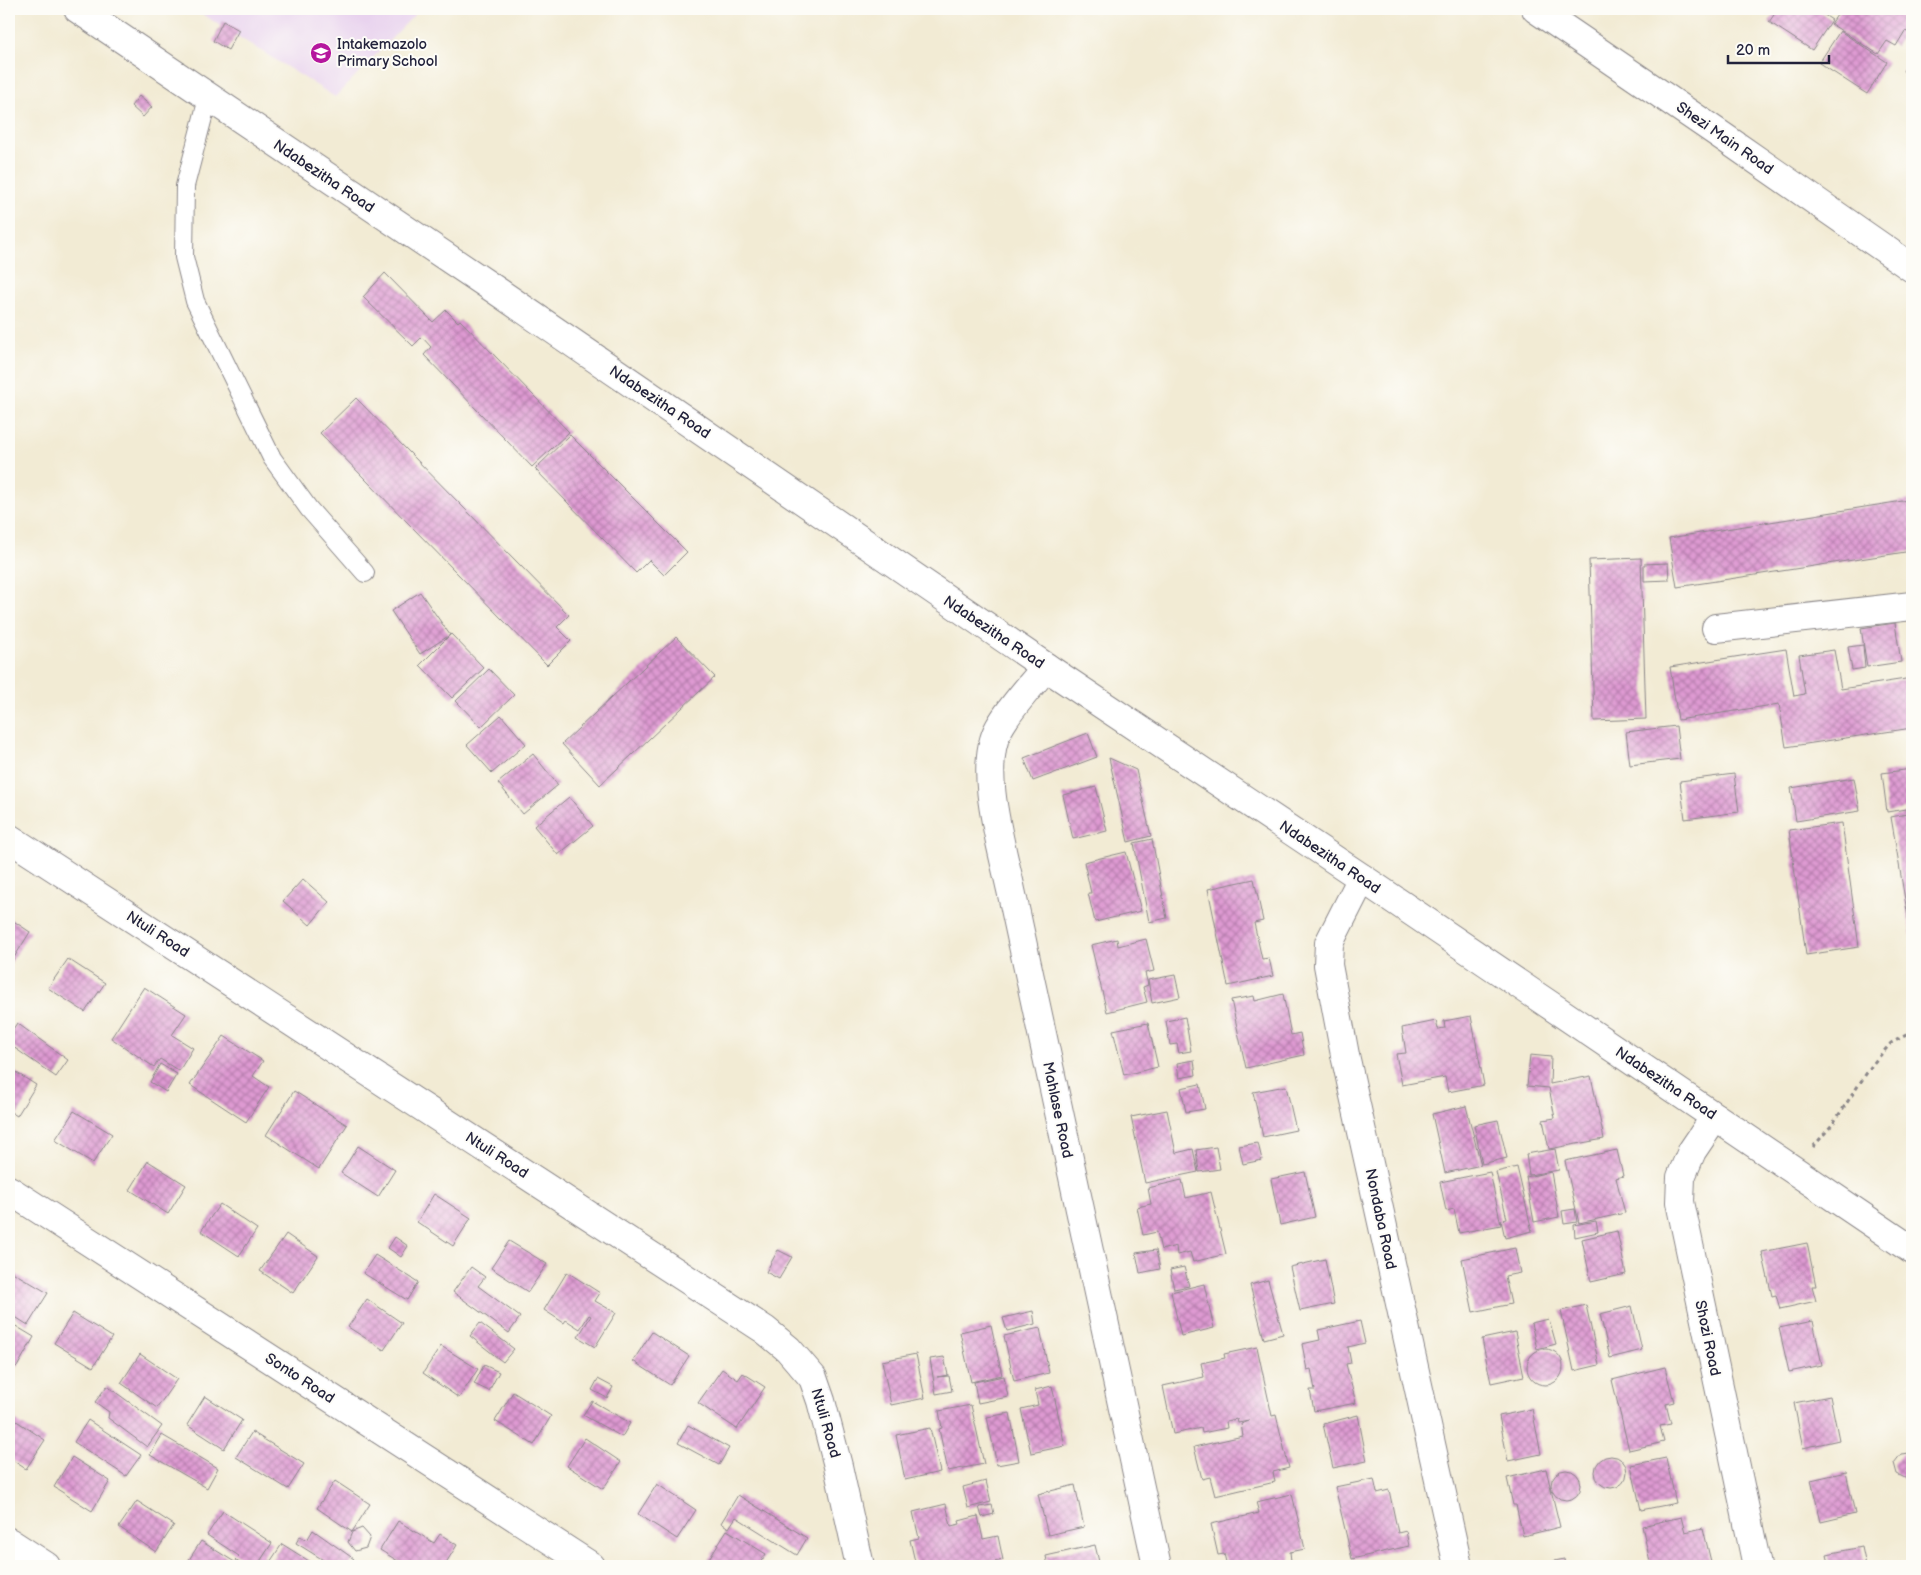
<svg xmlns="http://www.w3.org/2000/svg" width="1921" height="1575" viewBox="0 0 1921 1575" font-family="'Balsamiq Sans',sans-serif">
<style>
.built{fill:#e8d2ee}
.building{fill:url(#building-cross-hatch)}
.lines{fill:none;stroke-linecap:round;stroke-linejoin:round}
.lane-casing{stroke:#8a8688;stroke-width:20}
.street-casing{stroke:#8a8688;stroke-width:30}
.secondary-casing{stroke:#8a8688;stroke-width:30}
.path{stroke:#8a8688;stroke-width:3;stroke-dasharray:4 4;stroke-linecap:butt}
.lane{stroke:#fff;stroke-width:18}
.street{stroke:#fff;stroke-width:28}
.secondary{stroke:#fff;stroke-width:28}
.labels{text-anchor:middle;stroke-width:4;stroke-linejoin:round;paint-order:stroke}
.poi-label{font-size:15px;fill:#22223b;stroke:#fdfcf7;text-anchor:start}
.street-label{font-size:15px;fill:#22223b;stroke:#fdfcf7}
</style>
<defs>
<pattern id="building-cross-hatch" width="8" height="8" patternUnits="userSpaceOnUse" patternTransform="scale(1.25)"><rect width="8" height="8" fill="#de9ad2"/><path d="M0 0l8 8M0 8l8-8" fill="none" stroke="#b47dac"/></pattern>
</defs>
<rect width="100%" height="100%" fill="#fdfcf7"/>
<filter id="ink" filterUnits="userSpaceOnUse"><feTurbulence type="fractalNoise" baseFrequency=".02" numOctaves="2"/><feDisplacementMap in="SourceGraphic" scale="10" xChannelSelector="R" yChannelSelector="G"/><feConvolveMatrix kernelMatrix="1 2 1 2 8 2 1 2 1" color-interpolation-filters="sRGB"/></filter>
<filter id="wash" filterUnits="userSpaceOnUse"><feTurbulence type="fractalNoise" baseFrequency=".0096" numOctaves="4" result="noise"/><feDisplacementMap in="SourceGraphic" scale="20" xChannelSelector="R" yChannelSelector="G"/><feGaussianBlur stdDeviation="1.12" result="paint"/><feColorMatrix in="noise" values="0 0 0 0 0 0 0 0 0 0 0 0 0 0 0 0 0 1.4 0 .05"/><feComposite in="paint" operator="in"/></filter>
<g filter="url(#wash)">
<rect width="100%" height="100%" fill="#f2ebd4"/>
<polygon class="built" points="194,9 420,9 335,97"/>
<g id="blocks">
<g class="building">
<polygon points="1778,9 1798,9 1806,14 1810,9 1815,9 1832,20 1812,50 1769,22"/>
<polygon points="1841,9 1912,9 1912,29 1910,33 1905,31 1896,46 1887,41 1878,54 1831,24"/>
<polygon points="223,21 239,30 228,50 213,41"/>
<polygon points="1840,31 1887,62 1867,94 1819,63"/>
<polygon points="1912,57 1912,77 1903,71"/>
<polygon points="139,96 152,107 143,117 131,106"/>
<polygon points="385,273 433,322 446,310 458,322 460,320 569,432 532,467 424,355 431,347 422,337 413,346 363,297"/>
<polygon points="356,398 569,615 557,627 571,641 547,665 320,433"/>
<polygon points="570,435 687,552 664,575 649,560 636,573 535,469"/>
<polygon points="1909,500 1912,521 1912,551 1677,587 1669,538"/>
<polygon points="1641,558 1646,719 1594,721 1589,560"/>
<polygon points="1668,563 1669,580 1644,581 1644,564"/>
<polygon points="420,592 450,635 420,654 391,611"/>
<polygon points="1895,623 1901,662 1867,667 1861,628"/>
<polygon points="451,634 484,668 452,698 420,665"/>
<polygon points="676,637 715,677 600,785 562,744"/>
<polygon points="1863,645 1865,668 1852,670 1848,647"/>
<polygon points="1786,649 1794,696 1805,694 1799,655 1834,650 1841,689 1912,678 1912,728 1786,747 1779,704 1678,720 1670,667"/>
<polygon points="489,669 514,695 481,727 456,701"/>
<polygon points="501,715 526,744 492,773 467,745"/>
<polygon points="1676,726 1680,759 1630,765 1626,732"/>
<polygon points="1088,733 1097,757 1033,781 1024,758"/>
<polygon points="533,754 558,785 523,814 498,783"/>
<polygon points="1109,758 1136,770 1151,836 1128,842"/>
<polygon points="1912,769 1912,808 1887,812 1882,773"/>
<polygon points="1734,774 1739,812 1685,819 1680,781"/>
<polygon points="1854,778 1860,811 1796,821 1791,788"/>
<polygon points="1096,787 1107,831 1073,839 1063,795"/>
<polygon points="569,797 593,826 558,855 534,826"/>
<polygon points="1912,813 1912,935 1911,935 1891,817"/>
<polygon points="1842,823 1859,947 1806,955 1789,830"/>
<polygon points="1152,839 1167,918 1149,922 1134,843"/>
<polygon points="1126,852 1141,911 1095,922 1088,893 1091,893 1084,862"/>
<polygon points="303,879 329,902 310,925 283,901"/>
<polygon points="1254,879 1263,921 1254,923 1262,959 1269,958 1273,976 1228,986 1208,889"/>
<polygon points="9,918 30,932 10,964 9,963"/>
<polygon points="1117,939 1118,946 1146,939 1154,971 1145,973 1148,985 1143,987 1147,1002 1107,1012 1091,945"/>
<polygon points="68,959 105,983 85,1012 48,988"/>
<polygon points="1175,975 1180,997 1152,1003 1148,980"/>
<polygon points="144,987 186,1014 172,1035 193,1048 179,1071 160,1059 154,1067 111,1038"/>
<polygon points="1283,994 1291,1035 1300,1033 1304,1055 1246,1068 1231,1000 1254,996 1255,1001"/>
<polygon points="1471,1016 1484,1085 1448,1092 1445,1077 1402,1085 1396,1054 1406,1053 1402,1028 1436,1021 1438,1029 1445,1028 1444,1021"/>
<polygon points="1185,1017 1191,1051 1179,1053 1177,1044 1170,1045 1166,1021"/>
<polygon points="17,1023 68,1060 56,1077 9,1044 9,1035"/>
<polygon points="1148,1023 1158,1067 1124,1075 1113,1030"/>
<polygon points="224,1036 263,1061 253,1076 269,1087 246,1122 190,1085"/>
<polygon points="1530,1055 1551,1057 1550,1084 1591,1076 1604,1139 1549,1149 1543,1120 1555,1118 1549,1088 1527,1086"/>
<polygon points="1194,1060 1196,1075 1179,1078 1177,1063"/>
<polygon points="160,1064 177,1074 166,1092 150,1082"/>
<polygon points="9,1068 36,1085 17,1116 9,1111"/>
<polygon points="1200,1084 1205,1109 1186,1112 1181,1088"/>
<polygon points="1286,1086 1296,1130 1263,1137 1253,1092"/>
<polygon points="294,1091 347,1125 319,1169 266,1135"/>
<polygon points="1466,1106 1481,1165 1445,1173 1432,1114"/>
<polygon points="1167,1110 1176,1153 1193,1149 1198,1172 1145,1183 1131,1117"/>
<polygon points="74,1111 112,1134 93,1163 55,1140"/>
<polygon points="1498,1120 1507,1158 1482,1164 1474,1125"/>
<polygon points="1258,1143 1262,1160 1243,1164 1239,1146"/>
<polygon points="358,1146 395,1170 378,1197 341,1173"/>
<polygon points="1216,1147 1220,1169 1199,1172 1196,1150"/>
<polygon points="1555,1149 1559,1170 1529,1175 1526,1154"/>
<polygon points="1617,1150 1623,1176 1616,1178 1625,1213 1579,1223 1565,1161"/>
<polygon points="148,1161 186,1185 168,1214 130,1190"/>
<polygon points="1517,1167 1532,1231 1505,1238 1501,1220 1507,1219 1496,1172"/>
<polygon points="1305,1172 1315,1217 1280,1225 1271,1179"/>
<polygon points="1490,1172 1501,1225 1459,1233 1454,1209 1446,1211 1440,1182"/>
<polygon points="1551,1172 1559,1217 1534,1222 1526,1177"/>
<polygon points="1182,1180 1186,1198 1211,1192 1226,1254 1193,1262 1190,1252 1177,1255 1176,1246 1161,1250 1157,1232 1143,1235 1137,1207 1151,1204 1148,1188"/>
<polygon points="434,1194 471,1218 453,1246 417,1222"/>
<polygon points="220,1204 257,1229 239,1256 201,1231"/>
<polygon points="1575,1209 1577,1222 1564,1224 1562,1211"/>
<polygon points="1596,1221 1598,1232 1575,1237 1574,1225"/>
<polygon points="1617,1231 1626,1274 1591,1282 1582,1239"/>
<polygon points="286,1234 318,1256 293,1293 260,1271"/>
<polygon points="395,1237 408,1246 401,1257 388,1248"/>
<polygon points="509,1241 547,1264 528,1292 491,1268"/>
<polygon points="1807,1243 1816,1286 1812,1286 1816,1301 1780,1309 1776,1295 1772,1296 1762,1252"/>
<polygon points="1515,1248 1520,1273 1505,1276 1511,1304 1473,1312 1462,1259"/>
<polygon points="778,1250 792,1257 779,1279 766,1272"/>
<polygon points="1156,1250 1160,1269 1140,1273 1136,1253"/>
<polygon points="375,1255 418,1282 407,1300 363,1273"/>
<polygon points="1325,1259 1334,1304 1300,1311 1290,1267"/>
<polygon points="471,1267 485,1277 478,1286 520,1317 509,1333 453,1292"/>
<polygon points="1184,1267 1189,1286 1174,1289 1170,1270"/>
<polygon points="9,1270 48,1293 28,1325 9,1313"/>
<polygon points="567,1272 600,1293 595,1301 616,1313 595,1347 578,1337 591,1316 589,1315 580,1329 566,1320 564,1323 544,1310"/>
<polygon points="1268,1280 1283,1334 1264,1339 1250,1285"/>
<polygon points="1204,1284 1214,1328 1181,1336 1171,1292"/>
<polygon points="367,1299 402,1323 384,1350 348,1327"/>
<polygon points="1586,1305 1599,1365 1574,1371 1561,1311"/>
<polygon points="1632,1306 1642,1350 1610,1358 1600,1314"/>
<polygon points="1033,1311 1035,1324 1007,1331 1003,1318"/>
<polygon points="73,1313 112,1337 93,1367 54,1343"/>
<polygon points="1549,1319 1556,1344 1537,1349 1531,1323"/>
<polygon points="1360,1321 1365,1343 1348,1347 1351,1363 1346,1364 1356,1403 1314,1411 1310,1390 1315,1390 1311,1369 1307,1370 1302,1344 1320,1340 1318,1330"/>
<polygon points="1813,1321 1822,1365 1789,1372 1779,1328"/>
<polygon points="9,1322 34,1337 17,1367 9,1362"/>
<polygon points="480,1323 514,1349 503,1362 470,1336"/>
<polygon points="991,1325 1002,1375 971,1382 960,1332"/>
<polygon points="1040,1328 1049,1373 1014,1381 1004,1336"/>
<polygon points="652,1332 689,1356 670,1385 633,1361"/>
<polygon points="1515,1332 1524,1376 1491,1383 1482,1339"/>
<polygon points="441,1346 478,1369 459,1398 423,1373"/>
<polygon points="1257,1347 1272,1416 1276,1415 1289,1468 1273,1472 1275,1482 1215,1496 1210,1477 1202,1479 1194,1447 1243,1436 1241,1424 1249,1421 1238,1423 1237,1419 1226,1421 1227,1428 1202,1433 1201,1428 1173,1434 1163,1386 1204,1377 1201,1363 1225,1358 1224,1354"/>
<circle cx="1545" cy="1367" r="18"/>
<polygon points="140,1354 177,1379 157,1408 121,1383"/>
<polygon points="916,1354 925,1398 891,1405 882,1361"/>
<polygon points="944,1357 948,1375 937,1377 949,1376 952,1391 936,1394 930,1359"/>
<polygon points="484,1365 499,1372 489,1391 474,1384"/>
<polygon points="1665,1367 1674,1402 1666,1404 1671,1424 1660,1426 1664,1442 1629,1450 1612,1380"/>
<polygon points="722,1369 738,1380 743,1373 765,1387 737,1429 698,1403"/>
<polygon points="1004,1376 1008,1397 978,1403 974,1382"/>
<polygon points="598,1379 613,1387 607,1398 592,1390"/>
<polygon points="107,1386 162,1426 147,1447 108,1418 109,1412 95,1402"/>
<polygon points="1052,1386 1065,1446 1031,1453 1021,1409 1038,1405 1035,1390"/>
<polygon points="513,1392 551,1416 534,1445 495,1421"/>
<polygon points="205,1396 242,1420 224,1449 187,1425"/>
<polygon points="1830,1396 1839,1440 1803,1448 1794,1403"/>
<polygon points="592,1401 630,1423 622,1437 583,1415"/>
<polygon points="971,1405 984,1464 948,1471 939,1429 942,1428 939,1411"/>
<polygon points="1532,1409 1541,1454 1508,1461 1499,1416"/>
<polygon points="1010,1413 1019,1461 997,1465 987,1417"/>
<polygon points="1358,1415 1367,1461 1333,1468 1323,1424"/>
<polygon points="9,1416 45,1440 26,1469 9,1458"/>
<polygon points="88,1420 141,1455 126,1476 74,1442"/>
<polygon points="688,1425 729,1448 719,1465 678,1443"/>
<polygon points="930,1428 940,1472 905,1480 896,1435"/>
<polygon points="252,1432 304,1464 288,1489 236,1457"/>
<polygon points="162,1435 218,1468 207,1488 150,1455"/>
<polygon points="585,1438 621,1462 603,1489 567,1466"/>
<polygon points="1910,1453 1912,1455 1912,1476 1905,1478 1897,1474 1894,1463 1901,1454"/>
<circle cx="1611" cy="1472" r="16"/>
<polygon points="72,1457 110,1481 92,1511 54,1487"/>
<polygon points="1666,1458 1676,1503 1641,1510 1631,1465"/>
<polygon points="1546,1469 1560,1527 1523,1536 1516,1505 1513,1505 1507,1478"/>
<circle cx="1566" cy="1485" r="15"/>
<polygon points="1846,1472 1855,1514 1821,1522 1811,1480"/>
<polygon points="1374,1479 1377,1493 1389,1490 1398,1533 1406,1531 1409,1546 1352,1559 1335,1487"/>
<polygon points="335,1481 370,1504 352,1532 317,1508"/>
<polygon points="986,1481 991,1502 968,1508 963,1487"/>
<polygon points="657,1484 696,1510 677,1539 638,1514"/>
<polygon points="1075,1485 1084,1527 1048,1535 1038,1494"/>
<polygon points="1292,1494 1305,1549 1290,1552 1291,1561 1267,1566 1227,1566 1224,1554 1218,1555 1211,1524 1259,1513 1256,1502"/>
<polygon points="738,1495 807,1538 797,1555 736,1517 729,1528 721,1523"/>
<polygon points="137,1501 174,1525 156,1552 119,1527"/>
<polygon points="946,1504 951,1526 960,1524 959,1521 978,1516 983,1539 998,1536 1003,1560 975,1566 916,1566 910,1540 919,1538 913,1512"/>
<polygon points="992,1505 994,1514 982,1517 979,1507"/>
<polygon points="223,1511 272,1543 257,1566 244,1566 235,1560 239,1556 207,1535"/>
<polygon points="1681,1517 1685,1532 1703,1528 1712,1566 1651,1566 1642,1526"/>
<polygon points="398,1521 434,1543 440,1534 457,1545 444,1566 406,1566 380,1550"/>
<polygon points="362,1528 370,1537 366,1548 355,1551 348,1542 352,1532"/>
<polygon points="313,1530 354,1559 349,1566 333,1566 296,1543 300,1536 307,1540"/>
<polygon points="727,1530 766,1554 758,1566 719,1566 708,1560"/>
<polygon points="201,1541 241,1566 185,1566"/>
<polygon points="282,1544 317,1566 277,1566 270,1562"/>
<polygon points="1095,1545 1100,1566 1048,1566 1046,1556"/>
<polygon points="1862,1547 1866,1566 1830,1566 1827,1554"/>
<polygon points="1564,1559 1565,1566 1536,1566 1536,1565"/>
</g>
</g>
</g>
<g filter="url(#ink)">
<use href="#blocks" fill-opacity="0" stroke="#8a8688" stroke-width="1"/>
<g class="lines">
<g class="lane-casing">
<polyline id="lane" points="208,98 185,186 184,257 195,301 272,458 309,509 365,573"/>
</g>
<g class="street-casing">
<g id="street">
<polyline points="78,9 497,291 1046,667 1362,878 1912,1250"/>
<polyline points="1716,628 1912,606"/>
<path d="M1046,667C1030,687 1011,706 999,728C977,767 1002,847 1011,890L1157,1566"/>
<polyline points="9,838 765,1330 788,1349 813,1378 821,1401 838,1466 860,1566"/>
<polyline points="1362,878 1329,943 1328,965 1345,1055 1458,1566"/>
<polyline points="1715,1117 1692,1151 1681,1177 1680,1202 1757,1566"/>
<polyline points="9,1190 591,1566"/>
<polyline points="9,1542 46,1566"/>
</g>
</g>
<g class="secondary-casing">
<polyline id="secondary" points="1536,9 1725,138 1912,268"/>
</g>
<polyline class="path" points="1813,1147 1832,1125 1872,1065 1891,1043 1912,1032"/>
<use href="#lane" class="lane"/>
<use href="#street" class="street"/>
<use href="#secondary" class="secondary"/>
</g>
</g>
<defs>
<g id="school-disc" transform="scale(1.125)"><circle r="9.5" fill="#b5179e" stroke="#fdfcf7"/><path d="M0-5L7-2L0 1L-7-2ZM-4 1L0 2.5L4 1V4Q0 6-4 4Z" fill="#fff"/></g>
</defs>
<g fill-rule="evenodd">
<use href="#school-disc" x="321" y="53"/>
</g>
<g class="labels">
<g class="poi-label">
<text x="337" y="49">Intakemazolo<tspan x="337" dy="17">Primary School</tspan></text>
</g>
<g class="street-label">
<text transform="translate(1725 138) rotate(35)" y="5">Shezi Main Road</text>
<text transform="translate(324 176) rotate(34)" y="5">Ndabezitha Road</text>
<text transform="translate(660 402) rotate(34)" y="5">Ndabezitha Road</text>
<text transform="translate(994 632) rotate(34)" y="5">Ndabezitha Road</text>
<text transform="translate(1330 857) rotate(34)" y="5">Ndabezitha Road</text>
<text transform="translate(158 934) rotate(33)" y="5">Ntuli Road</text>
<text transform="translate(1666 1083) rotate(34)" y="5">Ndabezitha Road</text>
<text transform="translate(1058 1110) rotate(78)" y="5">Mahlase Road</text>
<text transform="translate(497 1155) rotate(33)" y="5">Ntuli Road</text>
<text transform="translate(1381 1219) rotate(78)" y="5">Nondaba Road</text>
<text transform="translate(1708 1338) rotate(78)" y="5">Shozi Road</text>
<text transform="translate(300 1378) rotate(33)" y="5">Sonto Road</text>
<text transform="translate(826 1423) rotate(74)" y="5">Ntuli Road</text>
</g>
</g>
<rect width="1921" height="1575" fill="none" stroke="#fdfcf7" stroke-width="30"/>
<path d="M1728 55v8h101v-8" fill="none" stroke="#22223b" stroke-width="2.5"/>
<text x="1736" y="55" font-size="15" fill="#22223b" stroke="#fdfcf7" stroke-width="4" paint-order="stroke">20 m</text>
</svg>
